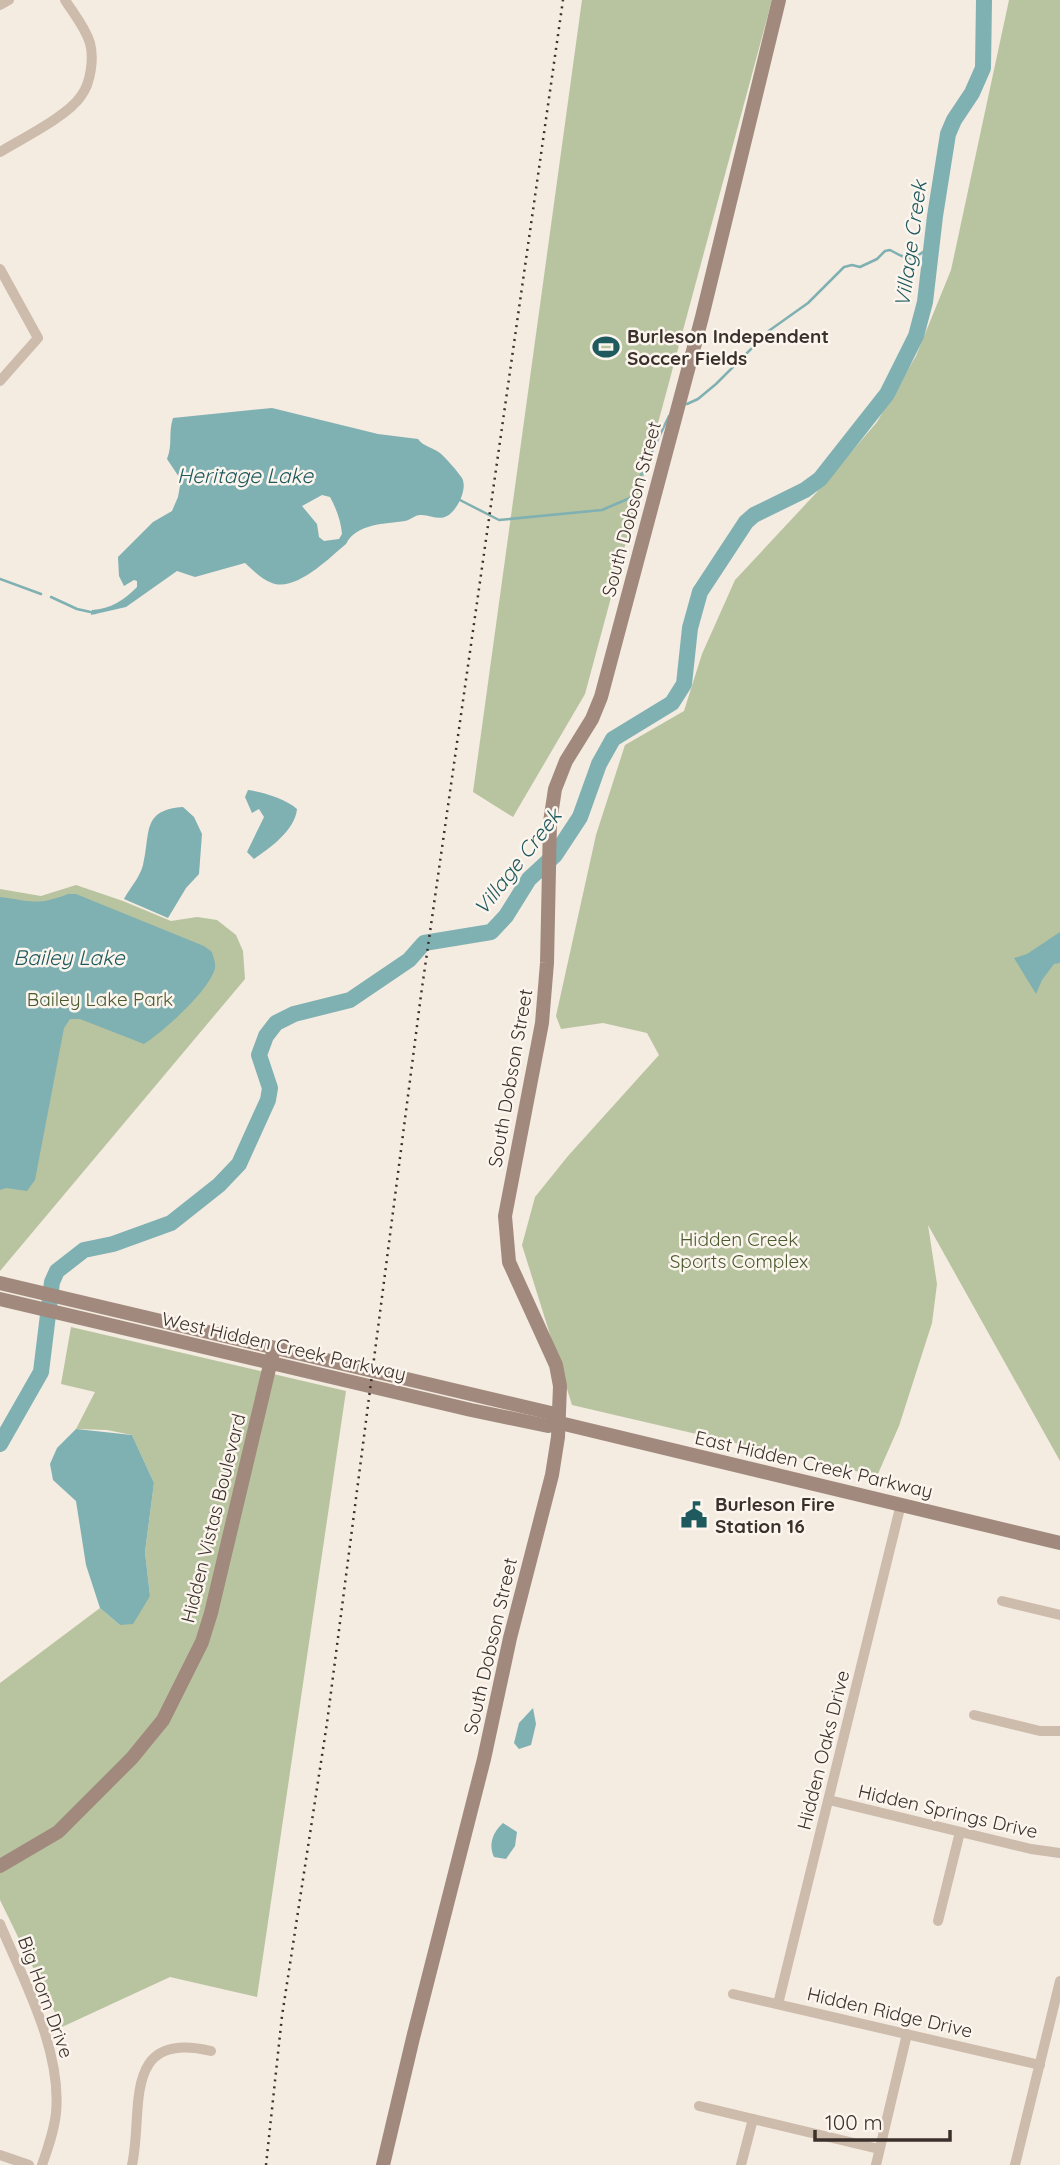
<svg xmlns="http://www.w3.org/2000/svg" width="1060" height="2165" viewBox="0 0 1060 2165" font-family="Quicksand,sans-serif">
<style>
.green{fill:#b8c4a0}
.water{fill:#7fb0b2;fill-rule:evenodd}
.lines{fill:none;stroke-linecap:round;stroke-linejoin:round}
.stream{stroke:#7fb0b2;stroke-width:2.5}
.river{stroke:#7fb0b2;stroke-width:16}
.street{stroke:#cdbbac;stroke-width:10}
.secondary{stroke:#a18a7d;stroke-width:14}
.rail{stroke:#3b302b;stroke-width:2.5;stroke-dasharray:2 5;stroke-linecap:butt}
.labels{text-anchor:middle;stroke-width:5;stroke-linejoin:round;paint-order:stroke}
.poi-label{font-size:19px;font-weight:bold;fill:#3b302b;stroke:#fbf5ee;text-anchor:start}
.street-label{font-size:19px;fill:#3b302b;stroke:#fbf5ee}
.park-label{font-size:19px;fill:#4a5a2e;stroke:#fbf5ee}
.water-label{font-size:21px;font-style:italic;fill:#1f5a5e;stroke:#fbf5ee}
</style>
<rect width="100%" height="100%" fill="#f4ebe1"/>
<g class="green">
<polygon points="582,0 772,0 585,694 513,817 473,792"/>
<polygon points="1009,0 1060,0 1060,1461 928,1225 937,1284 932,1323 899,1426 877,1476 572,1405 522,1245 535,1197 568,1156 659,1055 647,1033 603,1023 561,1029 556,1016 596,835 625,745 684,711 702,654 735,580 817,492 877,422 916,356 951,270"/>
<polygon points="76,885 123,901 171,921 197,917 217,920 236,935 243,951 245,979 0,1271 0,889 41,896"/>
<polygon points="71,1327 346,1391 257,1997 170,1977 62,2027 0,1900 0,1683 100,1608 120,1625 150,1596 145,1552 154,1483 132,1435 107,1430 76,1429 95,1392 61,1384"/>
</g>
<g class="water">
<path d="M272,408L378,434L418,439C424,447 432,447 440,453C447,459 457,471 462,478C468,489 457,511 447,516C438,521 429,514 420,515C415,515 410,520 405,521C385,524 357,523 346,544C329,558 296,592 272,583C261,579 253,570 245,563L195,577L177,571L126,607L91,615L92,610C111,609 124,600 137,587V581L134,580L124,586L119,576L118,557L153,522L172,511L178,497L181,480L167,459C173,444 168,433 173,418ZM322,495L330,497C336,508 341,521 342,534L339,539L324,541L319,537L317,524L302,506Z"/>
<path d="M248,790C263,792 286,799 297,809C295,830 270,848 254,859L247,852L264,817L259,809L252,813L245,797Z"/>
<path d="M183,807L194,817L202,834L199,874L186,888L168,918L124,899C130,888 140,877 143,865C151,833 141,810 183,807Z"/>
<path d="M68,894H76L204,946L212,952C213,956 216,963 215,968C210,990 163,1032 144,1044L80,1019H70L64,1028L35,1180L27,1191L6,1188L0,1190V897C30,901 38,906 68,894Z"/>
<polygon points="1060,932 1060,963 1054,964 1042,980 1036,994 1014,958 1027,954"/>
<polygon points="76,1429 132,1435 154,1483 145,1552 150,1596 133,1624 120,1625 100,1608 86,1565 76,1501 53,1480 50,1464 57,1448"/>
<polygon points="533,1708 536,1724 531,1745 519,1749 514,1743 519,1723"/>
<path d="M503,1823L517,1832L515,1846L506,1859L494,1857C488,1844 493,1832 503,1823Z"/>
</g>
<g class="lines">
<g class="stream">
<path d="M687,404L698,399L716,384L770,330L808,303L844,267L852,265L860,267L877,259L885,251L890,250C912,262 911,261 931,246"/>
<polyline points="456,498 499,520 602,510 630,498 669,416"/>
<polyline points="0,579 41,594"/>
<polyline points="51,597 77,609 95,613"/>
</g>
<polyline class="river" points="0,1444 41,1372 52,1282 57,1271 84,1250 113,1244 171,1223 219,1185 239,1164 268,1100 270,1088 259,1055 266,1036 276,1023 294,1014 350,1000 409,960 424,943 491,932 506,916 529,879 555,855 580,817 599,764 613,739 672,703 684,684 690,628 700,592 746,522 754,515 805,490 820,479 887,394 916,336 925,302 935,216 948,134 954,120 972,93 983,68 984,0"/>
<g class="street">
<polyline points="0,5 9,0"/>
<path d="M0,152C21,139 68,116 81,96C91,83 94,58 90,43C85,27 74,14 65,0"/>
<polyline points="0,269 38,338 0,381"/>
<polyline points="1002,1601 1060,1615"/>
<polyline points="974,1715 1040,1731 1060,1731"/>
<polyline points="829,1800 1031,1849 1060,1853"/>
<polyline points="938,1921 960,1832"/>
<path d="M0,1924C24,1981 62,2051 56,2113C54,2131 48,2148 42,2165"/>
<polyline points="733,1994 1040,2065"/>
<polyline points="778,2004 901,1504"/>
<polyline points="699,2106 879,2149"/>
<polyline points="0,2155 29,2165"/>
<path d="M132,2165C144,2112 120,2029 211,2051"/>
<polyline points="741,2165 753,2119"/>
<polyline points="876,2165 907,2034"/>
<polyline points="1015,2165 1060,1981"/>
</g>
<g class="secondary">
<polyline points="0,1283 551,1413 560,1423"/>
<polyline points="0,1299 471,1410 548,1426 560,1423 1060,1543"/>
<polyline points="0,1866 58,1832 132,1758 163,1720 202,1642 211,1613 274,1348"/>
<polyline points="383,2165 413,2038 484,1759 510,1638 552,1475 558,1437 560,1386 556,1365 509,1262 505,1216 542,1023 547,963 550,822 555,789 566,761 592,719 601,697 702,317 779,0"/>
</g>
<polyline class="rail" points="266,2165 282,2016 327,1723 421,995 563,0"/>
</g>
<defs>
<g id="stadium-bare" transform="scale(2.1)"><path d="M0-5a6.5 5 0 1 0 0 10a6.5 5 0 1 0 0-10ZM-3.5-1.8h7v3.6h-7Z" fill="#1f5a5e" stroke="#fbf5ee" stroke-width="2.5" paint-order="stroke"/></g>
<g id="civic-bare" transform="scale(2.1)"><path d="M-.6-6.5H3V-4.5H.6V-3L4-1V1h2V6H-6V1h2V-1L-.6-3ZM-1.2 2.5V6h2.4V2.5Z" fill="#1f5a5e" stroke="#fbf5ee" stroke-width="2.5" paint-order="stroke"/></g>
</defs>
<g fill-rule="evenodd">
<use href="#stadium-bare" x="606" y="347"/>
<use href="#civic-bare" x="694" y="1515"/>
</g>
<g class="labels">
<g class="poi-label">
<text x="627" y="343">Burleson Independent<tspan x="627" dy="22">Soccer Fields</tspan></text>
<text x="715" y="1511">Burleson Fire<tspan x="715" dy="22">Station 16</tspan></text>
</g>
<g class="street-label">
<text transform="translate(631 509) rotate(-75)" y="7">South Dobson Street</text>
<text transform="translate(510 1078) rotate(-80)" y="7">South Dobson Street</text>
<text transform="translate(284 1346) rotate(13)" y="7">West Hidden Creek Parkway</text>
<text transform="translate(814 1464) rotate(13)" y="7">East Hidden Creek Parkway</text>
<text transform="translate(213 1518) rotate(-76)" y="7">Hidden Vistas Boulevard</text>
<text transform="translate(490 1646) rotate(-77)" y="7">South Dobson Street</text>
<text transform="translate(823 1750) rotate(-76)" y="7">Hidden Oaks Drive</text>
<text transform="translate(948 1811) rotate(13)" y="7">Hidden Springs Drive</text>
<text transform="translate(46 1997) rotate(70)" y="7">Big Horn Drive</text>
<text transform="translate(890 2012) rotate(13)" y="7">Hidden Ridge Drive</text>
</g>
<g class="park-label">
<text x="100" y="1006">Bailey Lake Park</text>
<text x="739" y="1246">Hidden Creek<tspan x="739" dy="22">Sports Complex</tspan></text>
</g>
<g class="water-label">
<text transform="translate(911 244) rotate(-82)" y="7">Village Creek</text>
<text x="245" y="483">Heritage Lake</text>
<text transform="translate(518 862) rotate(-52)" y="7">Village Creek</text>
<text x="69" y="965">Bailey Lake</text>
</g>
</g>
<path d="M815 2130v10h135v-10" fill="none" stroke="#3b302b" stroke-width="3.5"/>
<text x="825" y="2130" font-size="21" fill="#3b302b" stroke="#fbf5ee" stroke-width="5" paint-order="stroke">100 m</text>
</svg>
